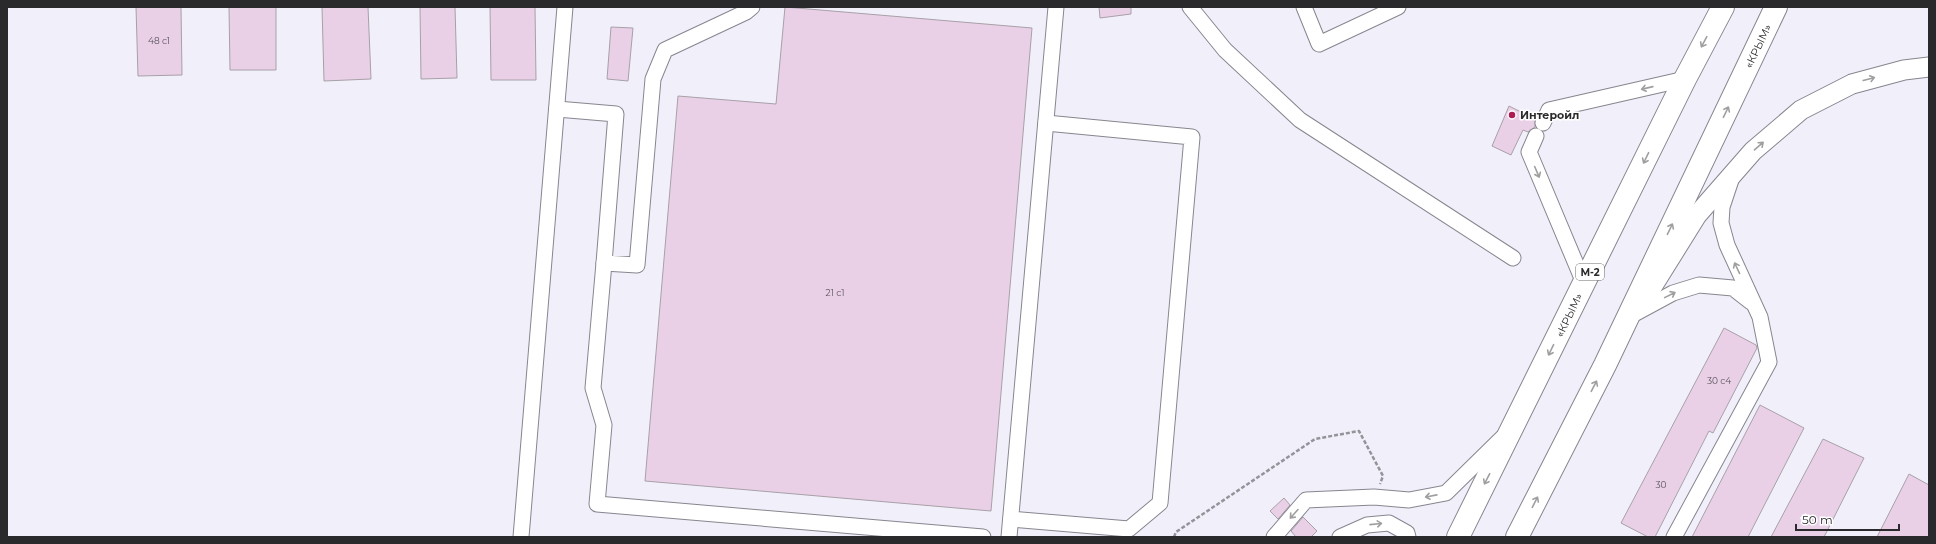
<svg xmlns="http://www.w3.org/2000/svg" width="1936" height="544" viewBox="0 0 1936 544" font-family="Montserrat,sans-serif">
<style>
.building{fill:#e9d0e7;stroke:#a8a0a7}
.lines{fill:none;stroke-linecap:round;stroke-linejoin:round}
.minor-casing{stroke:#86868f;stroke-width:17}
.major-casing{stroke:#86868f;stroke-width:21}
.highway-casing{stroke:#86868f;stroke-width:24}
.path{stroke:#939399;stroke-width:2.5;stroke-dasharray:4 2;stroke-linecap:butt}
.minor{stroke:#fff;stroke-width:15}
.major{stroke:#fff;stroke-width:19}
.highway{stroke:#fff;stroke-width:22}
.oneway{stroke:#9f9fa0}
.poi-dot{fill:#ad1d54;stroke:#fff;stroke-width:1.5}
.labels{text-anchor:middle;stroke-width:3;stroke-linejoin:round;paint-order:stroke}
.number-label{font-size:9px;fill:#5a545c}
.shield{fill:#fff;stroke:#6a6a6c;stroke-width:1}
.shield-label{font-size:10px;font-weight:bold;fill:#2a2a2d}
.street-label{font-size:11px;fill:#2a2a2d;stroke:#fff}
.poi-label{font-size:11px;font-weight:bold;fill:#2a2a2d;stroke:#fff;text-anchor:start}
</style>
<rect width="100%" height="100%" fill="#f1f0fa"/>
<g class="building">
<polygon points="136,7 181,7 182,75 138,76"/>
<polygon points="229,7 276,7 276,70 230,70"/>
<polygon points="322,7 368,7 371,79 324,81"/>
<polygon points="420,7 455,7 457,78 421,79"/>
<polygon points="490,7 535,7 536,80 491,80"/>
<polygon points="785,7 1032,28 991,511 645,481 678,96 776,104"/>
<polygon points="1099,7 1131,7 1131,14 1100,18"/>
<polygon points="611,27 633,28 628,81 607,79"/>
<polygon points="1509,106 1535,119 1535,127 1528,132 1523,130 1511,155 1492,146"/>
<polygon points="1724,328 1756,345 1757,348 1713,433 1709,431 1655,537 1648,537 1621,523"/>
<polygon points="1760,405 1804,428 1748,537 1692,537"/>
<polygon points="1823,439 1864,458 1824,537 1771,537"/>
<polygon points="1909,474 1929,485 1929,537 1877,537"/>
<polygon points="1284,498 1290,505 1278,519 1270,511"/>
<polygon points="1303,517 1317,531 1311,537 1296,537 1291,531"/>
</g>
<g class="lines">
<g class="minor-casing">
<g id="minor">
<polyline points="1190,7 1225,50 1300,120 1513,258"/>
<polyline points="1304,7 1319,44 1398,7"/>
<polyline points="557,109 616,114 604,263 637,265 653,79 665,50 746,12 752,7"/>
<polyline points="1543,123 1549,110 1685,79"/>
<polyline points="1536,136 1529,152 1584,283"/>
<polyline points="604,263 593,388 604,425 597,504 983,537"/>
<polyline points="1636,313 1673,293 1699,285 1733,288 1751,302"/>
<polyline points="1011,519 1129,529 1160,503 1192,137 1046,123"/>
<polyline points="521,537 565,7"/>
<polyline points="1009,537 1056,7"/>
<polyline points="1274,537 1306,500 1374,497 1409,500 1446,493 1502,438"/>
<polyline points="1340,537 1367,525 1389,523 1407,533 1408,537"/>
<polyline points="1674,537 1769,362 1760,317 1727,245 1721,223 1722,207 1732,177"/>
</g>
</g>
<g class="major-casing">
<polyline id="major" points="1649,292 1697,215 1753,151 1801,110 1852,84 1904,70 1929,67"/>
</g>
<g class="highway-casing">
<g id="highway">
<polyline points="1458,537 1685,79 1723,7"/>
<polyline points="1517,537 1605,365 1776,7"/>
</g>
</g>
<polyline class="path" points="1174,537 1176,532 1315,439 1359,431 1383,476 1380,484"/>
<use href="#minor" class="minor"/>
<use href="#major" class="major"/>
<use href="#highway" class="highway"/>
</g>
<defs><path id="oneway-shaft" d="M-6 0H5M1.5-3L5.5 0L1.5 3" fill="none" stroke-width="1.6" stroke-linecap="round" stroke-linejoin="round"/></defs>
<g class="oneway">
<use href="#oneway-shaft" transform="translate(1704 42) rotate(118)"/>
<use href="#oneway-shaft" transform="translate(1869 79) rotate(-15)"/>
<use href="#oneway-shaft" transform="translate(1647 88) rotate(167)"/>
<use href="#oneway-shaft" transform="translate(1726 112) rotate(-64)"/>
<use href="#oneway-shaft" transform="translate(1759 146) rotate(-41)"/>
<use href="#oneway-shaft" transform="translate(1646 158) rotate(116)"/>
<use href="#oneway-shaft" transform="translate(1537 172) rotate(67)"/>
<use href="#oneway-shaft" transform="translate(1670 229) rotate(-64)"/>
<use href="#oneway-shaft" transform="translate(1737 268) rotate(-115)"/>
<use href="#oneway-shaft" transform="translate(1670 295) rotate(-26)"/>
<use href="#oneway-shaft" transform="translate(1551 350) rotate(116)"/>
<use href="#oneway-shaft" transform="translate(1594 386) rotate(-63)"/>
<use href="#oneway-shaft" transform="translate(1487 479) rotate(117)"/>
<use href="#oneway-shaft" transform="translate(1431 496) rotate(169)"/>
<use href="#oneway-shaft" transform="translate(1535 502) rotate(-63)"/>
<use href="#oneway-shaft" transform="translate(1294 514) rotate(132)"/>
<use href="#oneway-shaft" transform="translate(1376 524) rotate(-6)"/>
</g>
<circle class="poi-dot" cx="1512" cy="115" r="4"/>
<g class="labels">
<g class="number-label">
<text x="159" y="44">48 с1</text>
<text x="835" y="296">21 с1</text>
<text x="1719" y="384">30 с4</text>
<text x="1661" y="488">30</text>
</g>
<rect class="shield" x="1576" y="264" width="28" height="16" rx="3"/>
<g class="shield-label">
<text x="1590" y="276">М-2</text>
</g>
<g class="street-label">
<text transform="translate(1758 46) rotate(-64)" y="4">«КРЫМ»</text>
<text transform="translate(1569 315) rotate(-64)" y="4">«КРЫМ»</text>
</g>
<g class="poi-label">
<text x="1520" y="119">Интеройл</text>
</g>
</g>
<rect width="1936" height="544" fill="none" stroke="#2a2a2d" stroke-width="16"/>
<path d="M1796 524v6h103v-6" fill="none" stroke="#2a2a2d" stroke-width="2"/>
<text x="1802" y="524" font-size="12" fill="#2a2a2d" stroke="#ffffff" stroke-width="3" paint-order="stroke">50 m</text>
</svg>
